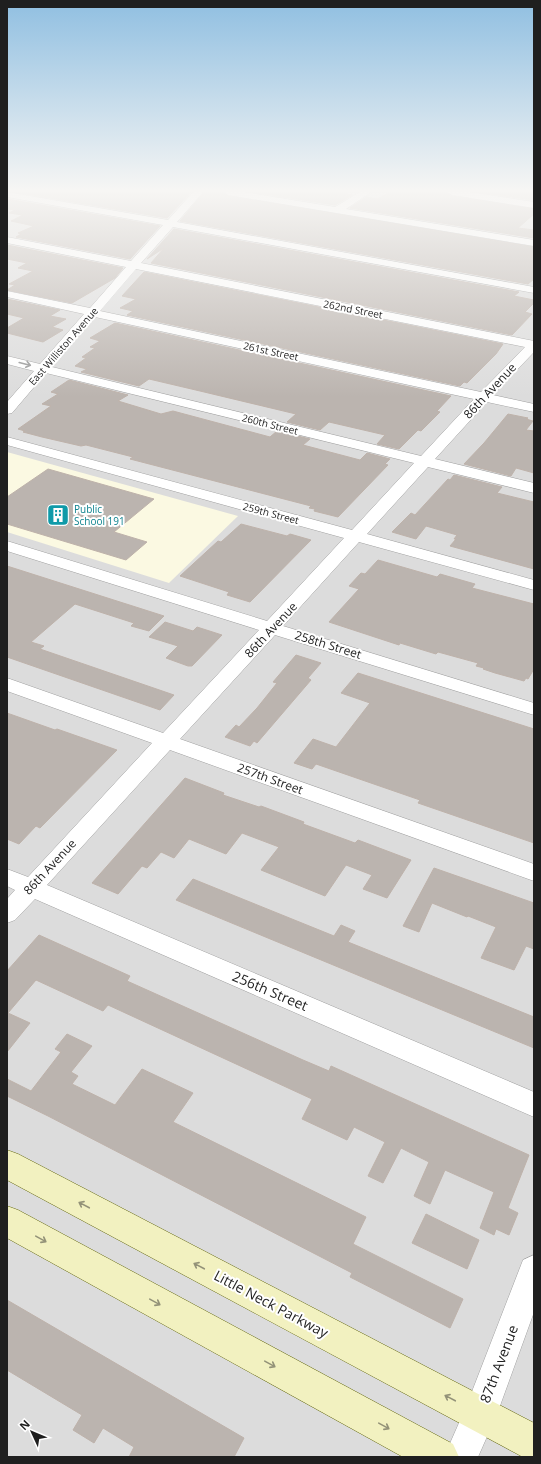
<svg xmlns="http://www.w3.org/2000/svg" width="541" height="1464" viewBox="0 0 541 1464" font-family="'Open Sans',sans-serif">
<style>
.residential{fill:#dcdcdc}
.education{fill:#fbf9e2}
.building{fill:#bbb4af;stroke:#beb2aa}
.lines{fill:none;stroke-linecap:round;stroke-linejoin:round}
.street-casing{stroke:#a0a0a0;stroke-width:1}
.secondary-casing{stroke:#656912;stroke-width:1}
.street{fill:#fff;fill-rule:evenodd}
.secondary{fill:#f2f1c0;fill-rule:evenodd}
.oneway{stroke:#9a9a9a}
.oneway2{stroke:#939278}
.labels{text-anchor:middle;stroke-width:4;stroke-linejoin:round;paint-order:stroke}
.far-street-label{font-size:10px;fill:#1f1f1f;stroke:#fff}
.far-culture-label{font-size:10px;fill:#0d838f;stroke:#fff;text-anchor:start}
.street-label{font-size:12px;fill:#1f1f1f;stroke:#fff}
.near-street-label{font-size:14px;fill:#1f1f1f;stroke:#fff}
</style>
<rect width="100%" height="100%" fill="#eeebe6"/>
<rect class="residential" x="7" y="192" width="527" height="1265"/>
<polygon class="education" points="7,452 238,516 169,583 7,532"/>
<g class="building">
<polygon points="15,192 191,192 167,218"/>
<polygon points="204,192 222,192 228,196 534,247 534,279 528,284 180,221"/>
<polygon points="252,192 335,192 352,195 335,205"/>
<polygon points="390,192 446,192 452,196 534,209 534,214 518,228 534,230 534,238 350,208 366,197 378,199"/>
<polygon points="477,192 534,192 534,200"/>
<polygon points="7,199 160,226 130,259 16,237 21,234 18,233 34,226 11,221 23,215 9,213 15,210 7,209"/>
<polygon points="174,229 519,292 514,296 534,300 534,303 525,312 532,314 512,335 151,263 164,248 147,259"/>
<polygon points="7,245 123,268 115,278 72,303 7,290 15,285 9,284 33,271 18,268 27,263 7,259"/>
<polygon points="144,272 503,344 496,354 467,383 464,382 460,386 127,315 133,311 120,308 136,299 122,296"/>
<polygon points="7,299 60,310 50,316 66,319 52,327 63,330 43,342 7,333 7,328 24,318 7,314"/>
<polygon points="115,323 451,396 437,411 440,412 421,431 418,430 399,449 377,444 385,435 329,422 320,430 287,422 296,414 200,391 149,379 139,386 81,372 87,369 75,366 86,358 82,357 95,348 90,347 100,341 90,338"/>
<polygon points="69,380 128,395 118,401 161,414 173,411 270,437 277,431 310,439 303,445 360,460 367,453 390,459 385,464 388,465 338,517 314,511 315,509 309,508 311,506 130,459 133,457 86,445 81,446 42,437 23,432 25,431 18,429 51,406 42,404 58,394 51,392"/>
<polygon points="508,414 528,418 526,419 533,421 526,430 534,431 534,473 516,468 511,476 464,464 484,443"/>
<polygon points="48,469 154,499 114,532 147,542 126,560 7,524 7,497"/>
<polygon points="454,475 502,487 497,493 534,502 534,569 450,546 456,539 454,539 457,535 426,526 416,539 392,532 411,513 415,515 448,479 450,480"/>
<polygon points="241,524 287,536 290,534 311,540 250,602 227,595 229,592 180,576 218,541 221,542"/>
<polygon points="378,560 437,577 440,574 475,584 472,588 534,604 534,669 528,679 526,678 524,681 495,673 483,669 484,668 476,666 478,663 438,652 436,654 400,643 399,645 329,622 359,589 349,586 361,573 365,574"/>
<polygon points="7,566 164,616 149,631 131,626 134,623 75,604 31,642 44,646 40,649 174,695 160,710 7,657"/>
<polygon points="165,622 193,631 197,627 222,635 192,666 188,666 166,658 178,646 149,637"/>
<polygon points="296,655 321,663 308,678 311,680 257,743 254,741 250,746 225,737 236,725 239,727 257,708 277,683 273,682"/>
<polygon points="358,673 534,729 534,843 418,803 420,800 316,764 312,769 294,763 313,739 336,747 370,703 341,693"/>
<polygon points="7,713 55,730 57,729 117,750 40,828 36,826 19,844 7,839"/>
<polygon points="185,778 224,793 223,795 259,807 261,806 304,822 303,824 355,843 358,840 411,860 387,898 363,889 372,875 346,865 325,896 261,870 279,847 242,833 226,854 189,839 174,858 161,852 147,868 142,866 118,894 92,883"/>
<polygon points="434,868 534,903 534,949 526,946 514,970 481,958 496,927 468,916 467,917 432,903 419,932 403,926"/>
<polygon points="193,879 334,936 341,925 355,931 348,942 534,1017 534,1048 176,900"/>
<polygon points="39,935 130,976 127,981 303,1060 329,1071 331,1066 529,1155 508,1208 518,1213 509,1235 496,1229 494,1235 480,1228 494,1192 445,1170 430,1204 414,1196 429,1162 401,1148 383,1183 368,1176 385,1142 354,1127 347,1140 302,1119 312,1099 108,1005 103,1011 36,980 8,1013 30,1023 7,1052 7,971"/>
<polygon points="67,1034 92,1046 71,1072 78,1076 72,1084 115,1105 142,1069 193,1093 173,1122 366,1217 353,1244 463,1299 450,1328 350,1277 352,1273 48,1116 7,1096 7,1079 31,1091 61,1052 55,1049"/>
<polygon points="426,1214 479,1240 467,1269 412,1243"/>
<polygon points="7,1300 244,1438 234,1457 129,1457 134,1447 103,1428 94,1443 73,1430 82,1415 7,1370"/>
</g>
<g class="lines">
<g class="street-casing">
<g id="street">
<path d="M7,192L168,220L193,192H203L177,222L534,287V293L173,227L141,263L534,341V352L493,395L534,404V412L487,402L435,459L534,483V493L428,467L367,534L534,580V590L359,542L283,626L534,703V715L275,635L180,739L534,864V881L170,750L47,885L534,1092V1117L35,899L15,920L7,923V899L15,890L7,886V869L28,877L152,743L7,691V678L163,733L259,630L7,551V541L267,621L344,538L7,445V437L352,530L414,463L46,373L12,413L7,414V402L34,371L7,364V356L40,364L84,314L7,297V291L90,308L126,267L7,243V237L131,261L163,225L7,197ZM136,269L525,347L481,392L100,311ZM95,317L474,399L421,456L52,367Z"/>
<polygon points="223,192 244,192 335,207 360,192 371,192 346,209 534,240 534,246 228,195"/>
<polygon points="447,192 469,192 534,202 534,208 452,195"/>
<polygon points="534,1255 534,1312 497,1414 478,1457 444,1457 466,1407 523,1260"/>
</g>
</g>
<g class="secondary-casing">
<g id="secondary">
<polygon points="7,1150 18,1154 534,1423 534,1457 521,1456 7,1180"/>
<polygon points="7,1206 18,1210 453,1444 459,1457 403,1457 7,1238"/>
</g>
</g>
<use href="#street" class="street"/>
<use href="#secondary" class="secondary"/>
</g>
<defs><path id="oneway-shaft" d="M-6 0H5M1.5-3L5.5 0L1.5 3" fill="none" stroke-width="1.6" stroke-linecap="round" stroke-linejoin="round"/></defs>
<use class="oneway" href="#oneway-shaft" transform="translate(25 364) rotate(14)"/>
<g class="oneway2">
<use href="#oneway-shaft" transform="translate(84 1205) rotate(-152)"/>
<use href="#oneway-shaft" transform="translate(41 1239) rotate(29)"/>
<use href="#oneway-shaft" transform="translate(199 1266) rotate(-152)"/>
<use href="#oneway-shaft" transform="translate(155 1302) rotate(29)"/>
<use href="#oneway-shaft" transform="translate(270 1364) rotate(29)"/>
<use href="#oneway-shaft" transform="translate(450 1398) rotate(-152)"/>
<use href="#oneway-shaft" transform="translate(384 1426) rotate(29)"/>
</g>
<linearGradient id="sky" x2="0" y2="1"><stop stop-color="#90bfe1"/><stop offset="0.48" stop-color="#f7f6f4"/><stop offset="1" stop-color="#f7f6f4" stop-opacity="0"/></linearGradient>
<rect width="541" height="397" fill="url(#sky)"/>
<defs>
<g id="building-square" transform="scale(1.15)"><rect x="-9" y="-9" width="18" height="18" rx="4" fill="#0f9aa8" stroke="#fff"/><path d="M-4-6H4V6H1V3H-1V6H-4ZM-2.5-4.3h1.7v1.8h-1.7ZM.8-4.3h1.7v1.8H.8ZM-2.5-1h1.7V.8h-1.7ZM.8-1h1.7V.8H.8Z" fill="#fff"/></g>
</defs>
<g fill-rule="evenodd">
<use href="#building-square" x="58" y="515"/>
</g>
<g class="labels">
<g class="far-street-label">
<text transform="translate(353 309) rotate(11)" y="4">262nd Street</text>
<text transform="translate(63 346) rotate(-49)" y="4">East Williston Avenue</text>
<text transform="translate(271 351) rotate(12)" y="4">261st Street</text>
<text transform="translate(270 424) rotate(14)" y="4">260th Street</text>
<text transform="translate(271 513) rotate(15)" y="4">259th Street</text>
</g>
<g class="far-culture-label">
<text x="74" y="513">Public<tspan x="74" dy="12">School 191</tspan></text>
</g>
<g class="street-label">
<text transform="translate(490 391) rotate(-47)" y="4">86th Avenue</text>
<text transform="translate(271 630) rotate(-47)" y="4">86th Avenue</text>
<text transform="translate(328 645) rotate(17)" y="4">258th Street</text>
<text transform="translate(270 779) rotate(20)" y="4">257th Street</text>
<text transform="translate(50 867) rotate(-47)" y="4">86th Avenue</text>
</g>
<g class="near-street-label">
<text transform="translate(270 991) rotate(23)" y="5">256th Street</text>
<text transform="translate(271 1304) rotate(28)" y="5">Little Neck Parkway</text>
<text transform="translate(499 1364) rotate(-69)" y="5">87th Avenue</text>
</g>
</g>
<rect width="541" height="1464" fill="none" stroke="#1f1f1f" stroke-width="16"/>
<g transform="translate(32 1432) rotate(314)" stroke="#ffffff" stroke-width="3" paint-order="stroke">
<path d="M0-3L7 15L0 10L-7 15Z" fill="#1f1f1f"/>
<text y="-6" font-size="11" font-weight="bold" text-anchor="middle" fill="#1f1f1f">N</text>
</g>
</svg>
